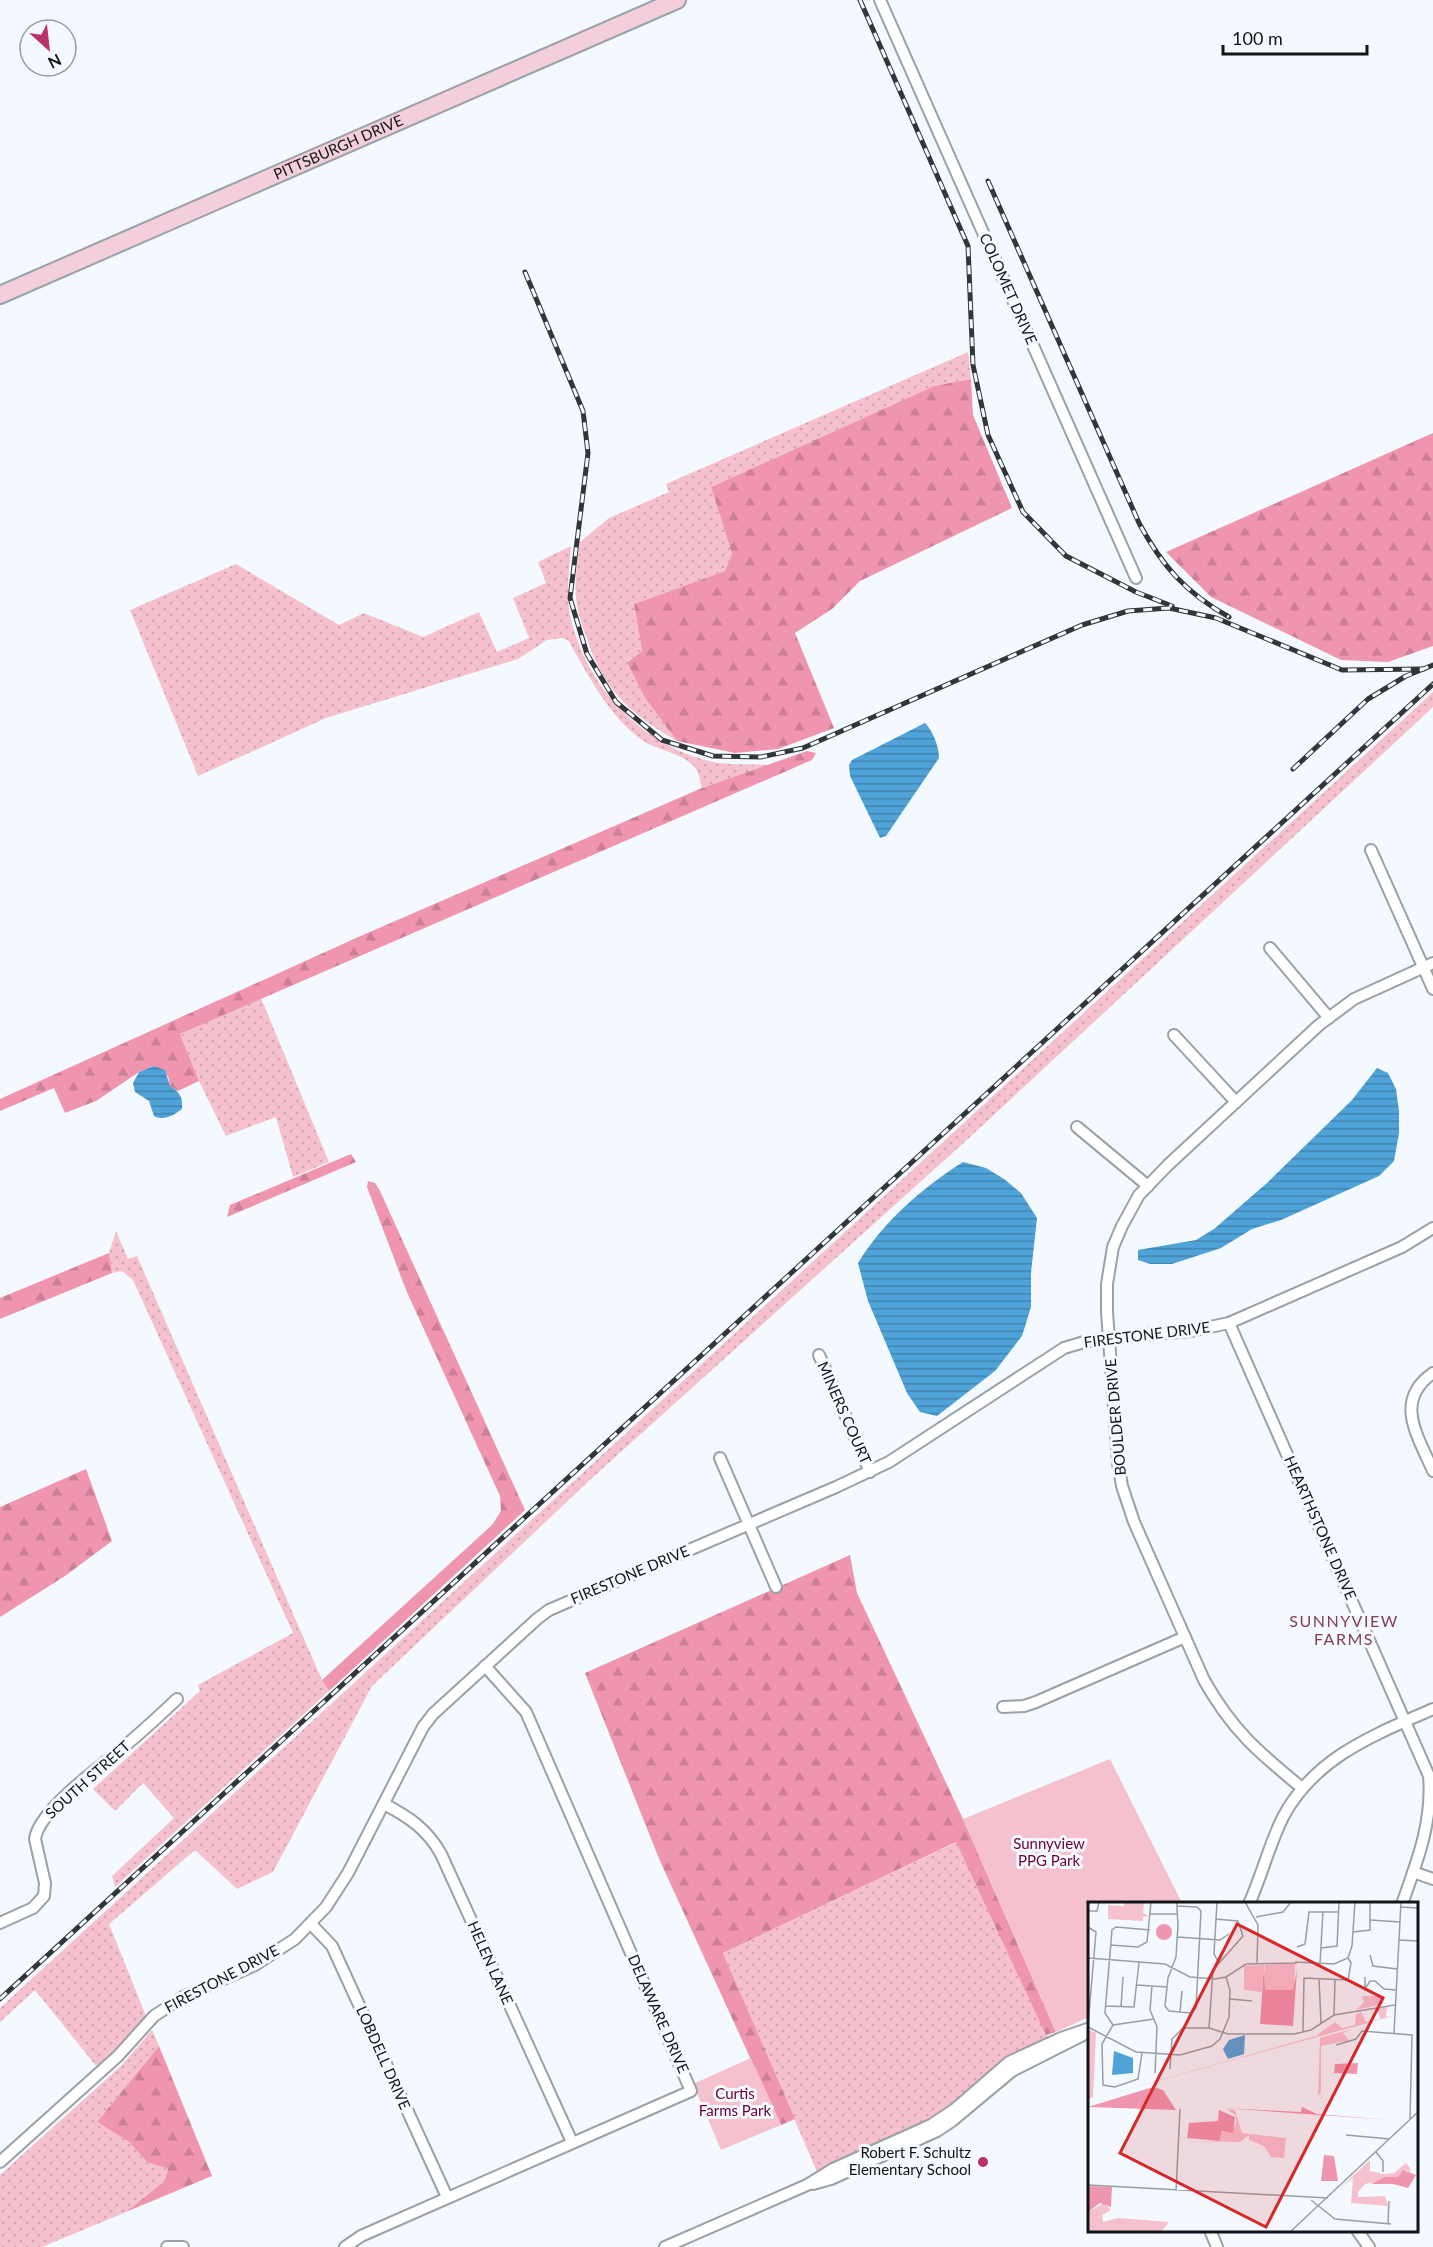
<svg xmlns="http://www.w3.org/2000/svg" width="1433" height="2247" viewBox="0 0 1433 2247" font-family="Lato,sans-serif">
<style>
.grass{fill:url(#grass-dots)}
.forest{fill:url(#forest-firs)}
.green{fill:#f6c1cf}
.water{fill:url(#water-rules)}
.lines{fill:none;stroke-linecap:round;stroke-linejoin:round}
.street-casing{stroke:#9aa1a7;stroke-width:14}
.secondary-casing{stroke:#9aa1a7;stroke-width:20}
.street{stroke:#fff;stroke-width:10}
.secondary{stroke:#f3cedb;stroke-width:16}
.rail-casing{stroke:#323638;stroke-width:5}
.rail{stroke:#f3f9fe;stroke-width:3;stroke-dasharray:9;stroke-linecap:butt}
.poi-dot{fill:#bb316a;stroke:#f3f9fe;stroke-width:2}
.labels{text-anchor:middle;stroke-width:6;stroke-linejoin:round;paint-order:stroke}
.street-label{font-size:15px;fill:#121517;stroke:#f3f9fe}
.park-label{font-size:15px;fill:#6e0036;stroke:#f3f9fe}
.poi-label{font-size:15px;fill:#121517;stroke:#f3f9fe;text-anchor:end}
.neighbourhood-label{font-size:16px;letter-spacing:1.5px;fill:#823c53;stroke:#f3f9fe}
.inset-road{fill:none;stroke:#999ea2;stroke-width:1.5}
.view{fill:#d62828;fill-opacity:0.15;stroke:#d62828;stroke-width:3}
.inset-edge{fill:none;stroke:#121517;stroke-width:3}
</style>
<defs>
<pattern id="grass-dots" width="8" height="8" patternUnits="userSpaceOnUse" patternTransform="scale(1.5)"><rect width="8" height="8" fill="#f6c1cf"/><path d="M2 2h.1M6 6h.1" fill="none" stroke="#d2a5b1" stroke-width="1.8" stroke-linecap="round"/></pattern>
<pattern id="forest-firs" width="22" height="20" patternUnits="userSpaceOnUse" patternTransform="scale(1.5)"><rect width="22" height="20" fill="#ef95b0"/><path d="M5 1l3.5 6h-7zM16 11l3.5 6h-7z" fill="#cc8097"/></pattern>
<pattern id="water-rules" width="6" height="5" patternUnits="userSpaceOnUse" patternTransform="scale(1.5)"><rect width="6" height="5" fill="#50a3d9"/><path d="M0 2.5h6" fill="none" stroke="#4184af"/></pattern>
</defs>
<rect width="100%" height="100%" fill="#f3f9fe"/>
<g class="grass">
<path d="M968,352L971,379L934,386L711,487L732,554L725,571L634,604L642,651L627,661L645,698L677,741C628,713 602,688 585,633C581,622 577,609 576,597C574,579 578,560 580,542L609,518L669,492L666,484Z"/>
<path d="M571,546C570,568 565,593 570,615C586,687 641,745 713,762C730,765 751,764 768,765L702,788C700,783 700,776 697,771C688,754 660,751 645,742C609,718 589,676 568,640L562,638L547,640L518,659L326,718L198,776L130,610L236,564L339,625L364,613L423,637L479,612L497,652L529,638L513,598L546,583L538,562Z"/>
<polygon points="1433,692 1433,707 1402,736 969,1138 592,1478 372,1686 273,1872 237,1889 195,1850 109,1924 146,2016 112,2054 97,2067 35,1990 0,2022 0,2008"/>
<polygon points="261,998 329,1162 293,1177 276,1117 226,1136 199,1081 180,1034"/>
<polygon points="116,1231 128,1259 137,1256 322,1680 329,1691 115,1887 112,1876 174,1818 143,1783 115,1811 93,1789 200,1691 198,1685 293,1633 133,1280 122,1271 112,1273 109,1253"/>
<polygon points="957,1842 1049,2039 934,2119 817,2172 723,1953"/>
<polygon points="152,2030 159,2046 97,2122 129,2142 147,2162 168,2169 166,2181 126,2212 42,2247 0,2247 0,2175 122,2065"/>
</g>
<g class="forest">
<polygon points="971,379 973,415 1012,508 860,581 832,609 795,633 834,728 778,749 735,753 677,741 645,698 627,662 642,651 634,604 725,571 732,554 711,487 934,386"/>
<polygon points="1433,433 1433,646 1388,662 1341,660 1211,597 1166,552"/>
<polygon points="807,751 816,753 812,760 180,1034 199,1081 178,1091 170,1086 168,1076 154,1066 139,1072 96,1101 65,1113 54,1088 0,1111 0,1099 356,938 702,788"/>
<polygon points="351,1154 356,1162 227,1217 230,1205"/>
<polygon points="368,1181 375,1183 380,1191 525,1510 329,1691 322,1680 492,1525 501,1511 500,1496 406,1290 367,1187"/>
<polygon points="109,1253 112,1273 0,1319 0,1298"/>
<polygon points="86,1469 112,1541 65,1576 0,1617 0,1507"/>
<polygon points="850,1555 857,1593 963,1819 1056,2032 1046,2035 956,1842 723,1953 795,2119 781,2125 660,1861 585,1673"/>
<polygon points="159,2046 212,2176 126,2212 165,2181 168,2169 147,2162 129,2142 97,2122"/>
</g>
<g class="green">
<polygon points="1110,1759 1182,1903 1090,1904 1089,2017 1056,2032 963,1819"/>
<polygon points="751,2058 781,2125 721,2150 693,2084"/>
</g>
<g class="water">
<path d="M925,723C933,731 939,747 939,758L886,836L880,838L850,776L849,765L852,760Z"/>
<path d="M154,1066L165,1070L170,1086C180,1092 183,1098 182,1109C173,1116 163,1121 154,1116L149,1101L135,1092L133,1083L139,1072Z"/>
<polygon points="1377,1068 1388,1073 1396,1089 1399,1111 1399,1133 1394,1161 1379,1176 1281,1220 1252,1229 1221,1248 1172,1264 1150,1264 1138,1260 1138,1250 1196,1240 1214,1229 1267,1183 1352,1100"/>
<path d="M963,1162L986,1168L1004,1179L1021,1193L1037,1218L1031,1273V1307L1022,1336L995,1371L937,1416L920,1412L907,1393L868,1301L858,1263C884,1221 921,1189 963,1162Z"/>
</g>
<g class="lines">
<g class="street-casing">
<g id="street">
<polyline points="880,0 1136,578"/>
<polyline points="1371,850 1433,989"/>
<polyline points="1270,948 1329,1018"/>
<polyline points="1174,1035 1236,1102"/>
<polyline points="1077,1127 1148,1186"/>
<path d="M1229,1323L1429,1776C1433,1821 1417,1862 1402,1904"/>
<polyline points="819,1355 870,1472"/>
<path d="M1433,1373C1393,1401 1418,1436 1433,1471"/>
<polyline points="720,1458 776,1587"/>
<polyline points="1003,1707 1024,1706 1036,1702 1185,1637"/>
<path d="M1302,1788C1258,1752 1232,1730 1204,1680L1134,1522L1122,1486L1118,1463L1107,1312V1284L1113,1247L1122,1226L1139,1195L1168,1165L1319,1025L1354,999L1433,963"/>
<path d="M384,1804C409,1817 427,1829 441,1854L572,2142"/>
<polyline points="1413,1872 1433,1879"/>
<path d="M1249,1904C1262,1875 1269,1845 1283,1817C1315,1757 1374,1735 1433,1709"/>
<path d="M0,1923L33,1908L44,1896L45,1883L35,1839C39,1810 99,1768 121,1749C141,1733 159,1716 177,1699"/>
<polyline points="311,1924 332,1946 447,2197"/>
<polyline points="0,2162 118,2056 154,2016 183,1997 255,1965 295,1939 326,1907 348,1873 423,1727 433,1714 537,1619 549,1610 836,1487 889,1462 1064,1348 1084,1342 1109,1338 1191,1331 1229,1323 1402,1247 1433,1228"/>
<polyline points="813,2184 831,2179 937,2131 952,2121 1012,2071 1083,2035"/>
<polyline points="1210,2230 1217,2247"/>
<polyline points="1357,2230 1369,2247"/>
<polyline points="167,2247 183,2247"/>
<polyline points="345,2247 361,2236 691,2091 526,1712 485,1666"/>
<polyline points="665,2247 807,2185 833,2169 931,2125 955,2109 1009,2062 1061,2038 1090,2028"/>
</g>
</g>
<g class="secondary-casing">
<g id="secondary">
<path id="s1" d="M0,295L677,0"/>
</g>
</g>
<use href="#street" class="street"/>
<use href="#secondary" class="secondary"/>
<g class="rail-casing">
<g id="rail">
<polyline points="860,0 968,246 973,365 988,435 1023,512 1066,556 1136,592 1172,606"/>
<path d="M988,181L1139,523C1162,566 1186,593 1229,617"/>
<polyline points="525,272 583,411 588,453 570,598 587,654 616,702 662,740 713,756 761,757 803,748 1082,625 1128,611 1169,608 1216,618 1342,670 1424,669"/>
<polyline points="1293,769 1368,699 1406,676 1433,665"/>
<polyline points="0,1999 1433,684"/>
</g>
</g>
<use href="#rail" class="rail"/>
</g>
<circle class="poi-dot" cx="983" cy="2162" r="6"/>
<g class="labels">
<g class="street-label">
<text dy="5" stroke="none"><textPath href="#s1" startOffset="369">PITTSBURGH DRIVE</textPath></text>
<text transform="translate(1008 289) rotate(66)" y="5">COLOMET DRIVE</text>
<text transform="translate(1147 1335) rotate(-7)" y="5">FIRESTONE DRIVE</text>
<text transform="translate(844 1413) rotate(66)" y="5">MINERS COURT</text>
<text transform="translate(1116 1417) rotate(-95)" y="5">BOULDER DRIVE</text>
<text transform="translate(1320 1528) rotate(66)" y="5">HEARTHSTONE DRIVE</text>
<text transform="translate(630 1575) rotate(-23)" y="5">FIRESTONE DRIVE</text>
<text transform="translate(88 1780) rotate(-42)" y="5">SOUTH STREET</text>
<text transform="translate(490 1963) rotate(66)" y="5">HELEN LANE</text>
<text transform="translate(222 1979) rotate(-28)" y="5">FIRESTONE DRIVE</text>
<text transform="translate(658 2014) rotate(66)" y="5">DELAWARE DRIVE</text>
<text transform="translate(383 2058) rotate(66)" y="5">LOBDELL DRIVE</text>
</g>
<g class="park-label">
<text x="1049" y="1849">Sunnyview<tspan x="1049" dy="17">PPG Park</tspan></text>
<text x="735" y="2099">Curtis<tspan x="735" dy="17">Farms Park</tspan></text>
</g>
<g class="poi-label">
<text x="971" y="2158">Robert F. Schultz<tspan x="971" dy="17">Elementary School</tspan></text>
</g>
<g class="neighbourhood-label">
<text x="1344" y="1627">SUNNYVIEW<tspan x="1344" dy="18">FARMS</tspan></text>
</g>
</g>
<g transform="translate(1088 1902)">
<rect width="330" height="330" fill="#f3f9fe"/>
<path d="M207,61L206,89L176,88L177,63ZM274,94H296L295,102L268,108L276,100ZM299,104L298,115L305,114L4,197L228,134L247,120L254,126L267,123L268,112L273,110L278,120L292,117L289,106ZM264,127L255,131L261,138L233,144V190L230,194L232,136ZM139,207L147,208L154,231L198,236L196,256L183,255L176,244L161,238V233L152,240L98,239H130L132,231L146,225L148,221V214ZM282,258V269L296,272L306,271L318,261L322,266V271L318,268L311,275L277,282L270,290V295L297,294L300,304L263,301L265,276L251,287ZM16,301L23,308L14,313L15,320L30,316L81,320L73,330H0V310Z" fill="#f6c1cf"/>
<path d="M68 30a8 8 0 1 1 16 0a8 8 0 1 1-16 0ZM176,63L177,88H205L209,68L205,124L172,122ZM270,161L269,172L246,171L247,162ZM65,185L75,188L88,208L0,205ZM214,205L229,212L303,218L134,206L213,210ZM131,208L147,215L145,231L134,229L131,239L99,236L101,221L130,219ZM236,253L246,254L250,279H233ZM315,268L328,273L320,286L305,282H283L297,275H310ZM0,284L24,285L23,305L12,301L0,310Z" fill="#ef95b0"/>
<path d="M37,0H56L55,11L61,14L55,15V19L20,17V3L36,4ZM176,63L174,90L156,88V64ZM0,127L8,131L5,195L0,198Z" fill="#f6c1cf"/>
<path d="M157,133L156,152L140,157L135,147L141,138ZM26,149L45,156V171L24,173Z" fill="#50a3d9"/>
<path class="inset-road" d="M129,0L126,52L131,61M157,0L170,23L169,62M89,4L109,5L113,9L108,106L103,111L81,109L77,104L80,76L88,55L90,23L89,7V0M312,5L330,6M0,9H9L11,0M62,12H89M168,15L195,10L203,0M283,18L312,20M0,25L8,30L0,123M265,30L282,28V0M89,35L132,38L141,32M310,38L330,39M22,43L50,45L59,40L63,0M209,45L217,42L221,10H251M233,46L249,44L251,0M282,53L285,64L309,67M0,56L77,62L102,75L127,77L138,75L158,62L209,61M207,60L246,62L260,56L264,44L267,0M232,62L235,9M277,75V87L282,79H287L296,87L308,88M231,77L233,121M49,83L79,85M64,84L62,108L69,125L67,171M142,97L164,99M17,104L46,105L51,60M33,105L35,75M92,110L94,89M246,113L247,78M25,123L17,111L24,28L28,25L62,28M0,125L48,150L92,153L124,144L132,137L141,115L142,88L138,75M121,126L125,68L155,34L150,19L127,17M215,130L216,76L260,78L263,61L260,56M306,131L313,0M248,143L268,137L274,129L324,133L322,217M54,151L50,177L27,185L15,183L14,142L25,123L66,117M82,167L84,137L95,126H121L140,132H206L223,128L246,113L307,103M258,233L302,237M288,250L295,259V270M0,283L240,296M88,289L92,207M223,298L247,317L303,322M300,321L301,299M202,330L330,210"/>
<path class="view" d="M149,22L295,96L178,325L32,251Z"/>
<rect width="330" height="330" class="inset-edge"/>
</g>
<g transform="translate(48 48) rotate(153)"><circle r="28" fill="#f3f9fe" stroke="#999ea2" stroke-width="1.5"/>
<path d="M0-4.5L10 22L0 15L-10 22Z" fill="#bb316a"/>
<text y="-9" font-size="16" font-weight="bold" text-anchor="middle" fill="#121517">N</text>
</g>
<path d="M1223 45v9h144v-9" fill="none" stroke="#121517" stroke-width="3"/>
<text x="1232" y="45" font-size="18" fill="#121517" stroke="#f3f9fe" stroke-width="4.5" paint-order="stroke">100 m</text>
</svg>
